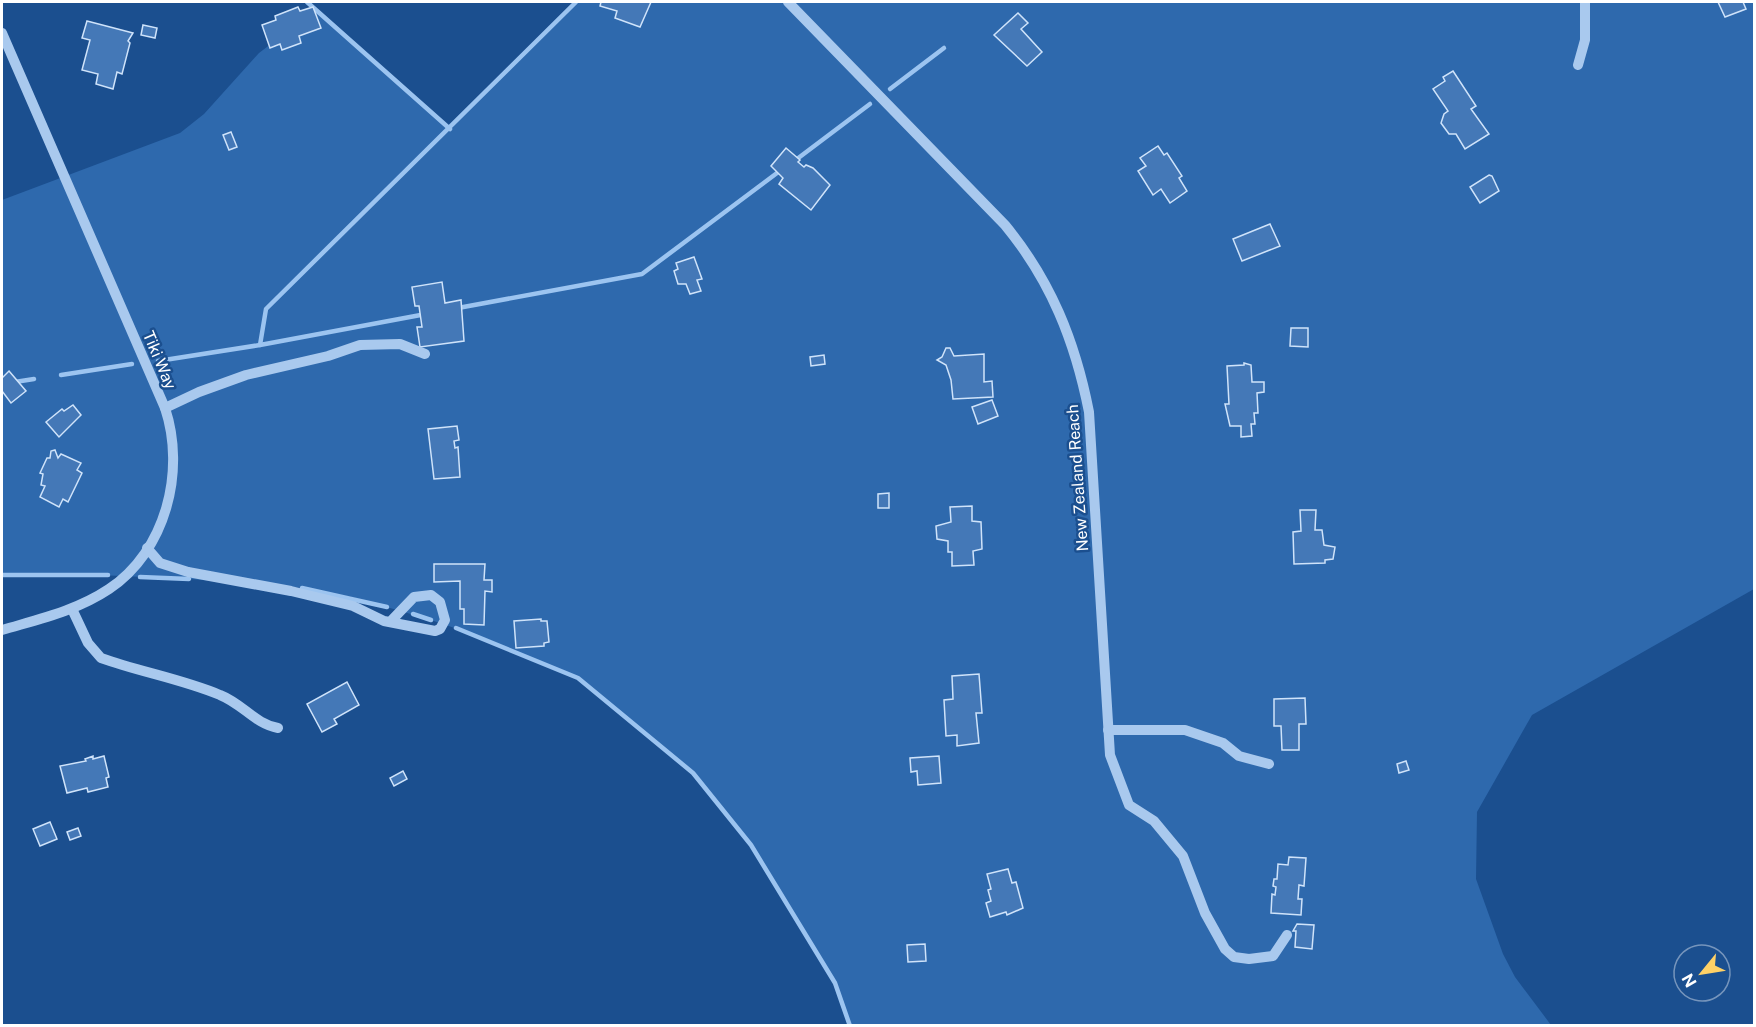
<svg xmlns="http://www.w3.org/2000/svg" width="1756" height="1027" viewBox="0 0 1756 1027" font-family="'Public Sans',sans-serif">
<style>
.green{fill:#2e69ad}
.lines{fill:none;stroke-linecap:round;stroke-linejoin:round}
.stream{stroke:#9cc4f0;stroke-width:4.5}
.building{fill:#4478b7;stroke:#cfe3fa;stroke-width:1.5}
.minor{stroke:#a9c9ee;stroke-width:10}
.labels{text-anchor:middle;stroke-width:5;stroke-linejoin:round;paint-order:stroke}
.street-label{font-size:16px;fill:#fff;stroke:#1b4f8f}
</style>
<rect width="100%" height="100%" fill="#1b4f8f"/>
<polygon class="green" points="577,2 1754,2 1754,589 1532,715 1477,812 1476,879 1503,954 1515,977 1551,1025 850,1025 835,984 751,845 693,773 578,678 490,640 428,619 352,597 295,587 189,579 54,573 2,575 2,200 180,133 204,114 259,53 317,9 450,128"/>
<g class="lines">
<g class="stream">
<polyline points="307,2 450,129"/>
<polyline points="890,89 944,48"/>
<polyline points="793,162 870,104"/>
<polyline points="458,308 642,274 781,170"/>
<polyline points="260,345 266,309 576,2"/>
<polyline points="158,361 260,345 426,314"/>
<polyline points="61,375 132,364"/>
<polyline points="2,384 34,379"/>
<polyline points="2,575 108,575"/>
<polyline points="140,577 189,579"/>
<polyline points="302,588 387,607"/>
<polyline points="413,614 431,620"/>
<polyline points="456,628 578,678 693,773 751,845 835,983 850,1026"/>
</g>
</g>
<g class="building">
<polygon points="601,2 651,2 640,27 615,18 617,11 600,6"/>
<polygon points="1718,2 1743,2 1746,9 1725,17"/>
<polygon points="298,7 300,11 313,7 321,28 299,36 301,43 282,50 280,44 270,48 262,25 276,20 275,16"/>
<polygon points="1018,13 1028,23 1021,29 1042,52 1027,66 994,35"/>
<polygon points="87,21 133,33 128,41 130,43 122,74 117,72 113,89 96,84 98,74 82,70 90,40 82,38"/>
<polygon points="143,25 157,28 155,38 141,35"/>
<polygon points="1453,71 1476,106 1471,109 1489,134 1465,149 1456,134 1449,134 1441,123 1444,114 1448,111 1433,89 1445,81 1443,77"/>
<polygon points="231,132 237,147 229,150 223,135"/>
<polygon points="1158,146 1164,155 1167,153 1182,176 1179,178 1187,191 1170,203 1161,189 1153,195 1138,171 1146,166 1140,158"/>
<polygon points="786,148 800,160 798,162 804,167 806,165 813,168 830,185 811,210 779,184 783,178 771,166"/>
<polygon points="1489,175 1492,176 1499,191 1480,203 1470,187"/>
<polygon points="1270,224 1280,246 1242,261 1233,239"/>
<polygon points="694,257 702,279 697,280 701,291 690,294 686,284 678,284 674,271 678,269 676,263"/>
<polygon points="442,282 445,303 461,300 464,341 420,347 417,327 422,327 419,306 415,306 412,287"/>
<polygon points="1291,328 1308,328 1308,347 1290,346"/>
<polygon points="946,348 950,348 954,356 984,354 984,382 992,381 993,397 953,399 951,380 946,365 937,360 942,357"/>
<polygon points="824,355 825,364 811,366 810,357"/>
<polygon points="1244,363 1251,365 1252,382 1264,382 1264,392 1257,393 1258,413 1254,413 1255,424 1251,424 1252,436 1241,437 1241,426 1230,426 1225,404 1229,404 1227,366 1244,365"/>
<polygon points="9,371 26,391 11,403 2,391 2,378"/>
<polygon points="992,400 998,416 978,424 972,407"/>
<polygon points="73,405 81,415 59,437 46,422 62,409 64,411"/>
<polygon points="457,426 459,440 454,441 455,448 458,447 460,477 434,479 428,429"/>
<polygon points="55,450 58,458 61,454 81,463 77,470 82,473 68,502 63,499 59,507 40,497 45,486 41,485 43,474 40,473 47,458 50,458 51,451"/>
<polygon points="889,493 889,508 878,508 878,494"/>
<polygon points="972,506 972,521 981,522 982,549 973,551 974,565 952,566 952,552 948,552 948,541 937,539 936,526 951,522 950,507"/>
<polygon points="1300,510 1316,510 1315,530 1322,530 1324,545 1335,547 1333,559 1325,560 1325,563 1294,564 1293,532 1301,531"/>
<polygon points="434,564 485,564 484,580 492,580 492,592 485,591 484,625 464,624 464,609 460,609 460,581 434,582"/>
<polygon points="541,619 541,621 547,621 549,642 544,643 544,646 516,648 514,621"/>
<polygon points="979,674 982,713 976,713 979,743 957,746 957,735 946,736 944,700 953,699 952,676"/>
<polygon points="347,682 359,705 334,719 337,724 322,732 307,704"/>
<polygon points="1305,698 1306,724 1299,724 1299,750 1282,750 1281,726 1274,726 1274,699"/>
<polygon points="93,756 93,759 104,756 109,777 106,778 108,787 88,792 87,788 67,793 60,766 86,761 85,759"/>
<polygon points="939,756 941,783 918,785 917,771 911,772 910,758"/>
<polygon points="1406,761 1409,770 1399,773 1397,764"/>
<polygon points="403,771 407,779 394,786 390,778"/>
<polygon points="50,822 57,839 40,846 33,829"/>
<polygon points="78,828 81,836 70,840 67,832"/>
<polygon points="1289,857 1306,858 1304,886 1299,885 1298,899 1302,899 1301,915 1271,913 1272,894 1275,895 1276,887 1273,886 1274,879 1277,879 1278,864 1288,865"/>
<polygon points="1008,869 1012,883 1016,882 1023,908 1007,915 1006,912 990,917 986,903 991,901 988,890 991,889 987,874"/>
<polygon points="1297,924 1314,925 1312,949 1295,947 1296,931 1293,931"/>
<polygon points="925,944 926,961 908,962 907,945"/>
</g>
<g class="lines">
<g class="minor">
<path d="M788,2L1005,225C1051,281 1075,341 1089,412L1110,755L1129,805L1154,821L1183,856L1205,913L1225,949L1234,957L1249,959L1273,956L1287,935"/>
<path d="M2,33L165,408C186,471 166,551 109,589C76,611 39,619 2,630"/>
<polyline points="1578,65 1585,40 1585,2"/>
<polyline points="165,408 199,392 246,375 328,356 360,345 400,344 425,354"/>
<polyline points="147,548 160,563 188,572 291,591 353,606 384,621 435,631 440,629 445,620 440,602 431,595 414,597 390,622"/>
<path d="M72,609L88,643L101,658C140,672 182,679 220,695C243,704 255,724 278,728"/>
<polyline points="1108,730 1185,730 1223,743 1239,756 1269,764"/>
</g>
</g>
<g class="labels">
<g class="street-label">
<text transform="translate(160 360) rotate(67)" y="6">Tiki Way</text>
<text transform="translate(1077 478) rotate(-94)" y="6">New Zealand Reach</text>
</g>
</g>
<rect width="1756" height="1027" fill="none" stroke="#ffffff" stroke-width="6"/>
<g transform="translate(1702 973) rotate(240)"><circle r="28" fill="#1b4f8f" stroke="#7695bc" stroke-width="1.5"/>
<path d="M0-4.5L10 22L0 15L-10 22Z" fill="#ffd166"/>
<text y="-9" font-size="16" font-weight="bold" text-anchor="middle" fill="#ffffff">N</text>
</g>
</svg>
